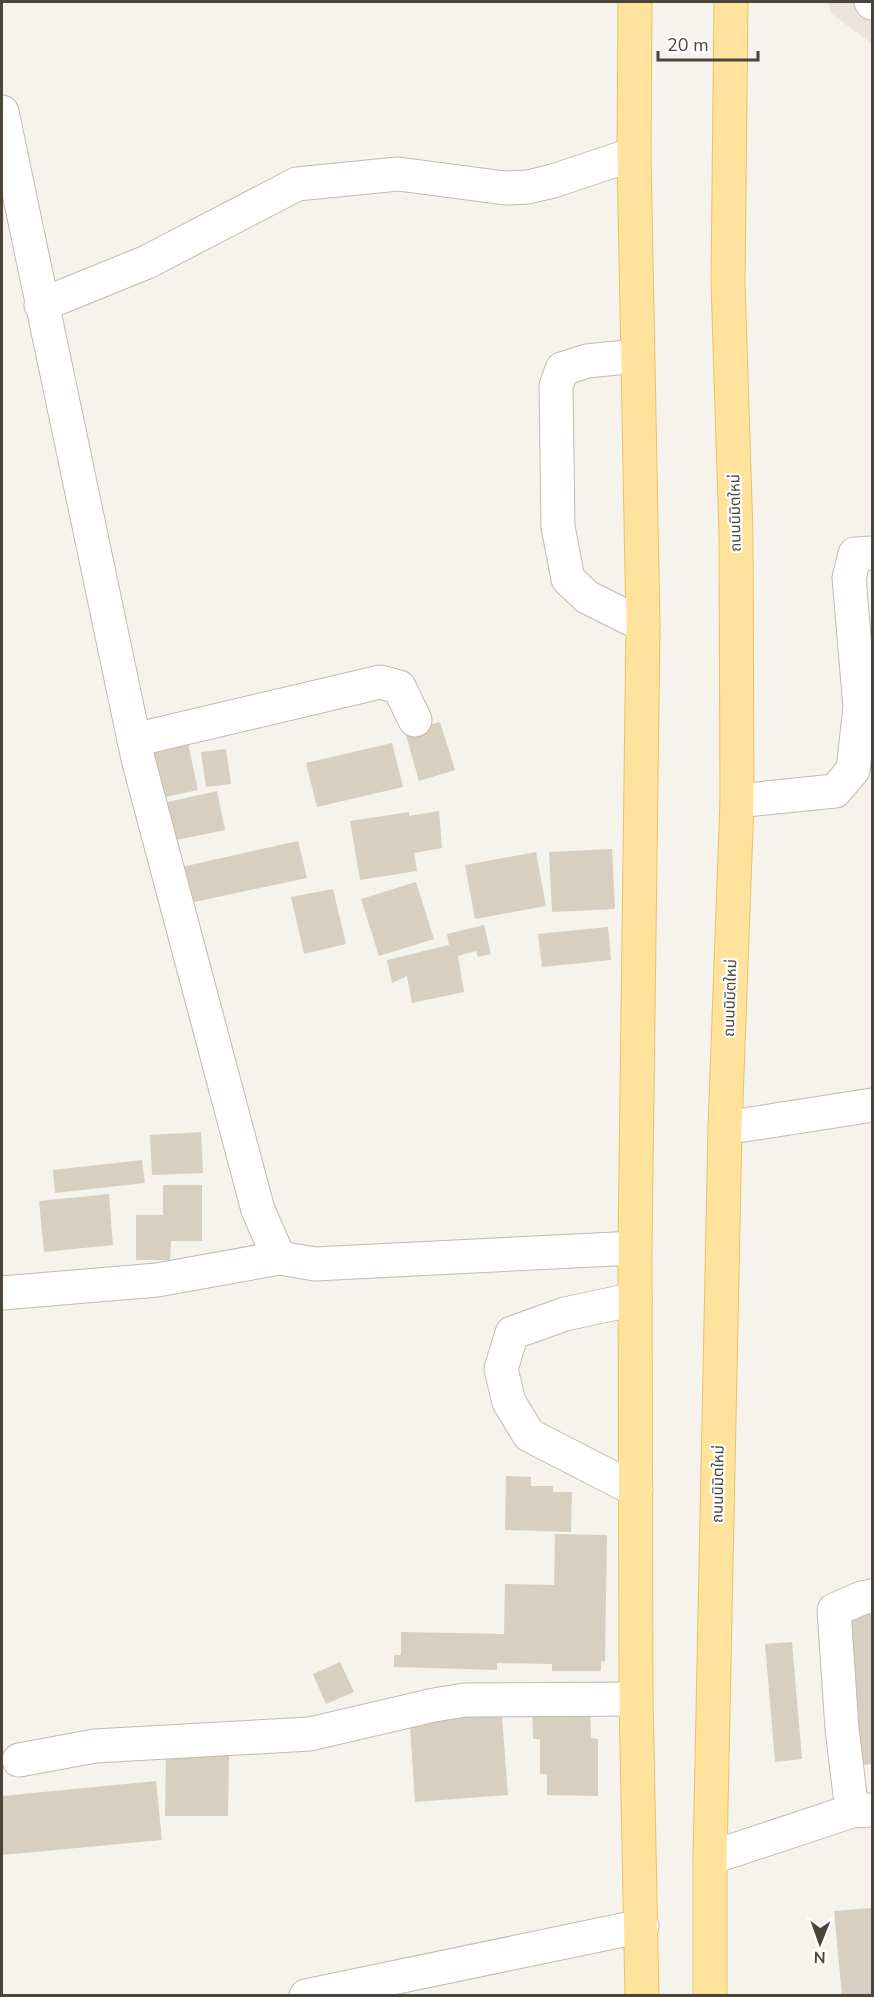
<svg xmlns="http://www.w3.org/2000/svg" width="874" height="1997" viewBox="0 0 874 1997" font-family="'Nunito Sans','Noto Sans Thai',sans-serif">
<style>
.residential{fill:#eae5da}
.building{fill:#d8cfc1}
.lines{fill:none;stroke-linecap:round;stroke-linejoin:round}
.minor-casing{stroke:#c2bbae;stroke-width:35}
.major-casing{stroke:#e6c16a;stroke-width:35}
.minor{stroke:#fff;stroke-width:33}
.major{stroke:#ffe39c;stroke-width:33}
.labels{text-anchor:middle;stroke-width:4.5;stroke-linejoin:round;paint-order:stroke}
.street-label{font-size:15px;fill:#4b4439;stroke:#fff}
</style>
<rect width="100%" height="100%" fill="#f6f3ec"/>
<polygon class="residential" points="827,2 872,2 872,44 832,14"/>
<g class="building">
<polygon points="440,722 455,770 419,781 405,732"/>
<polygon points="186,734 198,790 156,799 144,742"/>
<polygon points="392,743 403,787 317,807 306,763"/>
<polygon points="226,749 231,784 206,787 201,752"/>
<polygon points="217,791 225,830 171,841 163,803"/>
<polygon points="439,811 442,848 414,853 417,871 360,880 350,821 409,812 409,816"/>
<polygon points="298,841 307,878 185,904 177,868"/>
<polygon points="612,849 615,909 552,912 549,852"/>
<polygon points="536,852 546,906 475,919 465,865"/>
<polygon points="416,882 434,939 379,956 361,899"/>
<polygon points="333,889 346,944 304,954 291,897"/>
<polygon points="484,925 491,954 478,957 476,951 458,956 464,992 412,1003 407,976 392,983 387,960 449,945 447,934"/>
<polygon points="608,927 611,960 542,967 538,934"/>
<polygon points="201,1132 203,1173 152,1175 150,1135"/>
<polygon points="142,1160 145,1183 55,1193 53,1170"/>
<polygon points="163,1185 202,1185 202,1241 171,1241 170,1260 136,1260 136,1215 163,1215"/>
<polygon points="109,1194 113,1245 44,1252 39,1201"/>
<polygon points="506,1476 531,1477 531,1486 553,1486 553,1492 572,1492 571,1532 505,1530"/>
<polygon points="555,1534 607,1535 605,1662 601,1661 601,1671 552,1671 552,1664 497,1663 497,1670 394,1667 394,1655 401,1655 401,1632 504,1634 505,1584 554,1585"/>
<polygon points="872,1607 872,1764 862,1765 845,1610"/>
<polygon points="792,1642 802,1759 775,1762 765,1644"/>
<polygon points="340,1662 354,1692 326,1704 313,1674"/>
<polygon points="501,1705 508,1795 415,1802 409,1712"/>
<polygon points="532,1705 590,1705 591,1738 598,1739 598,1796 547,1795 547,1774 540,1774 540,1739 533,1739"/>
<polygon points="166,1755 229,1756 228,1816 165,1816"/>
<polygon points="156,1781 162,1840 2,1855 2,1796"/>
<polygon points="872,1908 872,1996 842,1996 834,1911"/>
</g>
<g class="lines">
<g class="minor-casing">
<g id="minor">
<polyline points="871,2 872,3"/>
<polyline points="2,112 138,759 258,1210 279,1258 315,1264 635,1248"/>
<polyline points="41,305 147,262 297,184 398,174 505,188 528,187 553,181 634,154"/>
<polyline points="637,356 587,361 562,369 556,386 558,527 568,579 587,597 643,625"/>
<polyline points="134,740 380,682 399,687 415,720"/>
<polyline points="737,801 835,791 853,770 860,707 849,578 855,554 872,553"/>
<polyline points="725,1128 872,1105"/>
<polyline points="2,1293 157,1280 279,1258"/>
<polyline points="635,1299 565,1314 512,1333 501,1369 509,1402 529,1435 636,1490"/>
<polyline points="19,1760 95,1746 310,1734 434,1705 465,1700 636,1699"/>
<polyline points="852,1811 842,1729 834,1610 862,1598 872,1596"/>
<polyline points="710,1858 852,1811 872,1810"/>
<polyline points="306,1996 642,1926"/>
</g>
</g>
<g class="major-casing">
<g id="major">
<polyline points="635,2 634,154 643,625 635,1248 636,1699 642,1996"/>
<polyline points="710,1996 710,1858 725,1128 737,801 736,534 728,282 731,2"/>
</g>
</g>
<use href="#minor" class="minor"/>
<use href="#major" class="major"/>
</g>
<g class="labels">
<g class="street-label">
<text transform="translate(735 513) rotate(-91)" y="5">ถนนนิมิตใหม่</text>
<text transform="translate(730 998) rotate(-88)" y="5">ถนนนิมิตใหม่</text>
<text transform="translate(718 1484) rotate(-89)" y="5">ถนนนิมิตใหม่</text>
</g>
</g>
<rect width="874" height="1997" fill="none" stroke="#4b4439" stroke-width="6"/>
<g transform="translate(820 1943) rotate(181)" stroke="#ffffff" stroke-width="4.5" paint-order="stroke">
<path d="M0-4.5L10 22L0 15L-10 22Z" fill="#4b4439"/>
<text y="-9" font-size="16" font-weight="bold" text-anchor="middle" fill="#4b4439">N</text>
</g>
<path d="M658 51v9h100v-9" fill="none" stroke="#4b4439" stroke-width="3"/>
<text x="667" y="51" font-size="18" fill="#4b4439" stroke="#ffffff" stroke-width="4.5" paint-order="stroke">20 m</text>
</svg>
